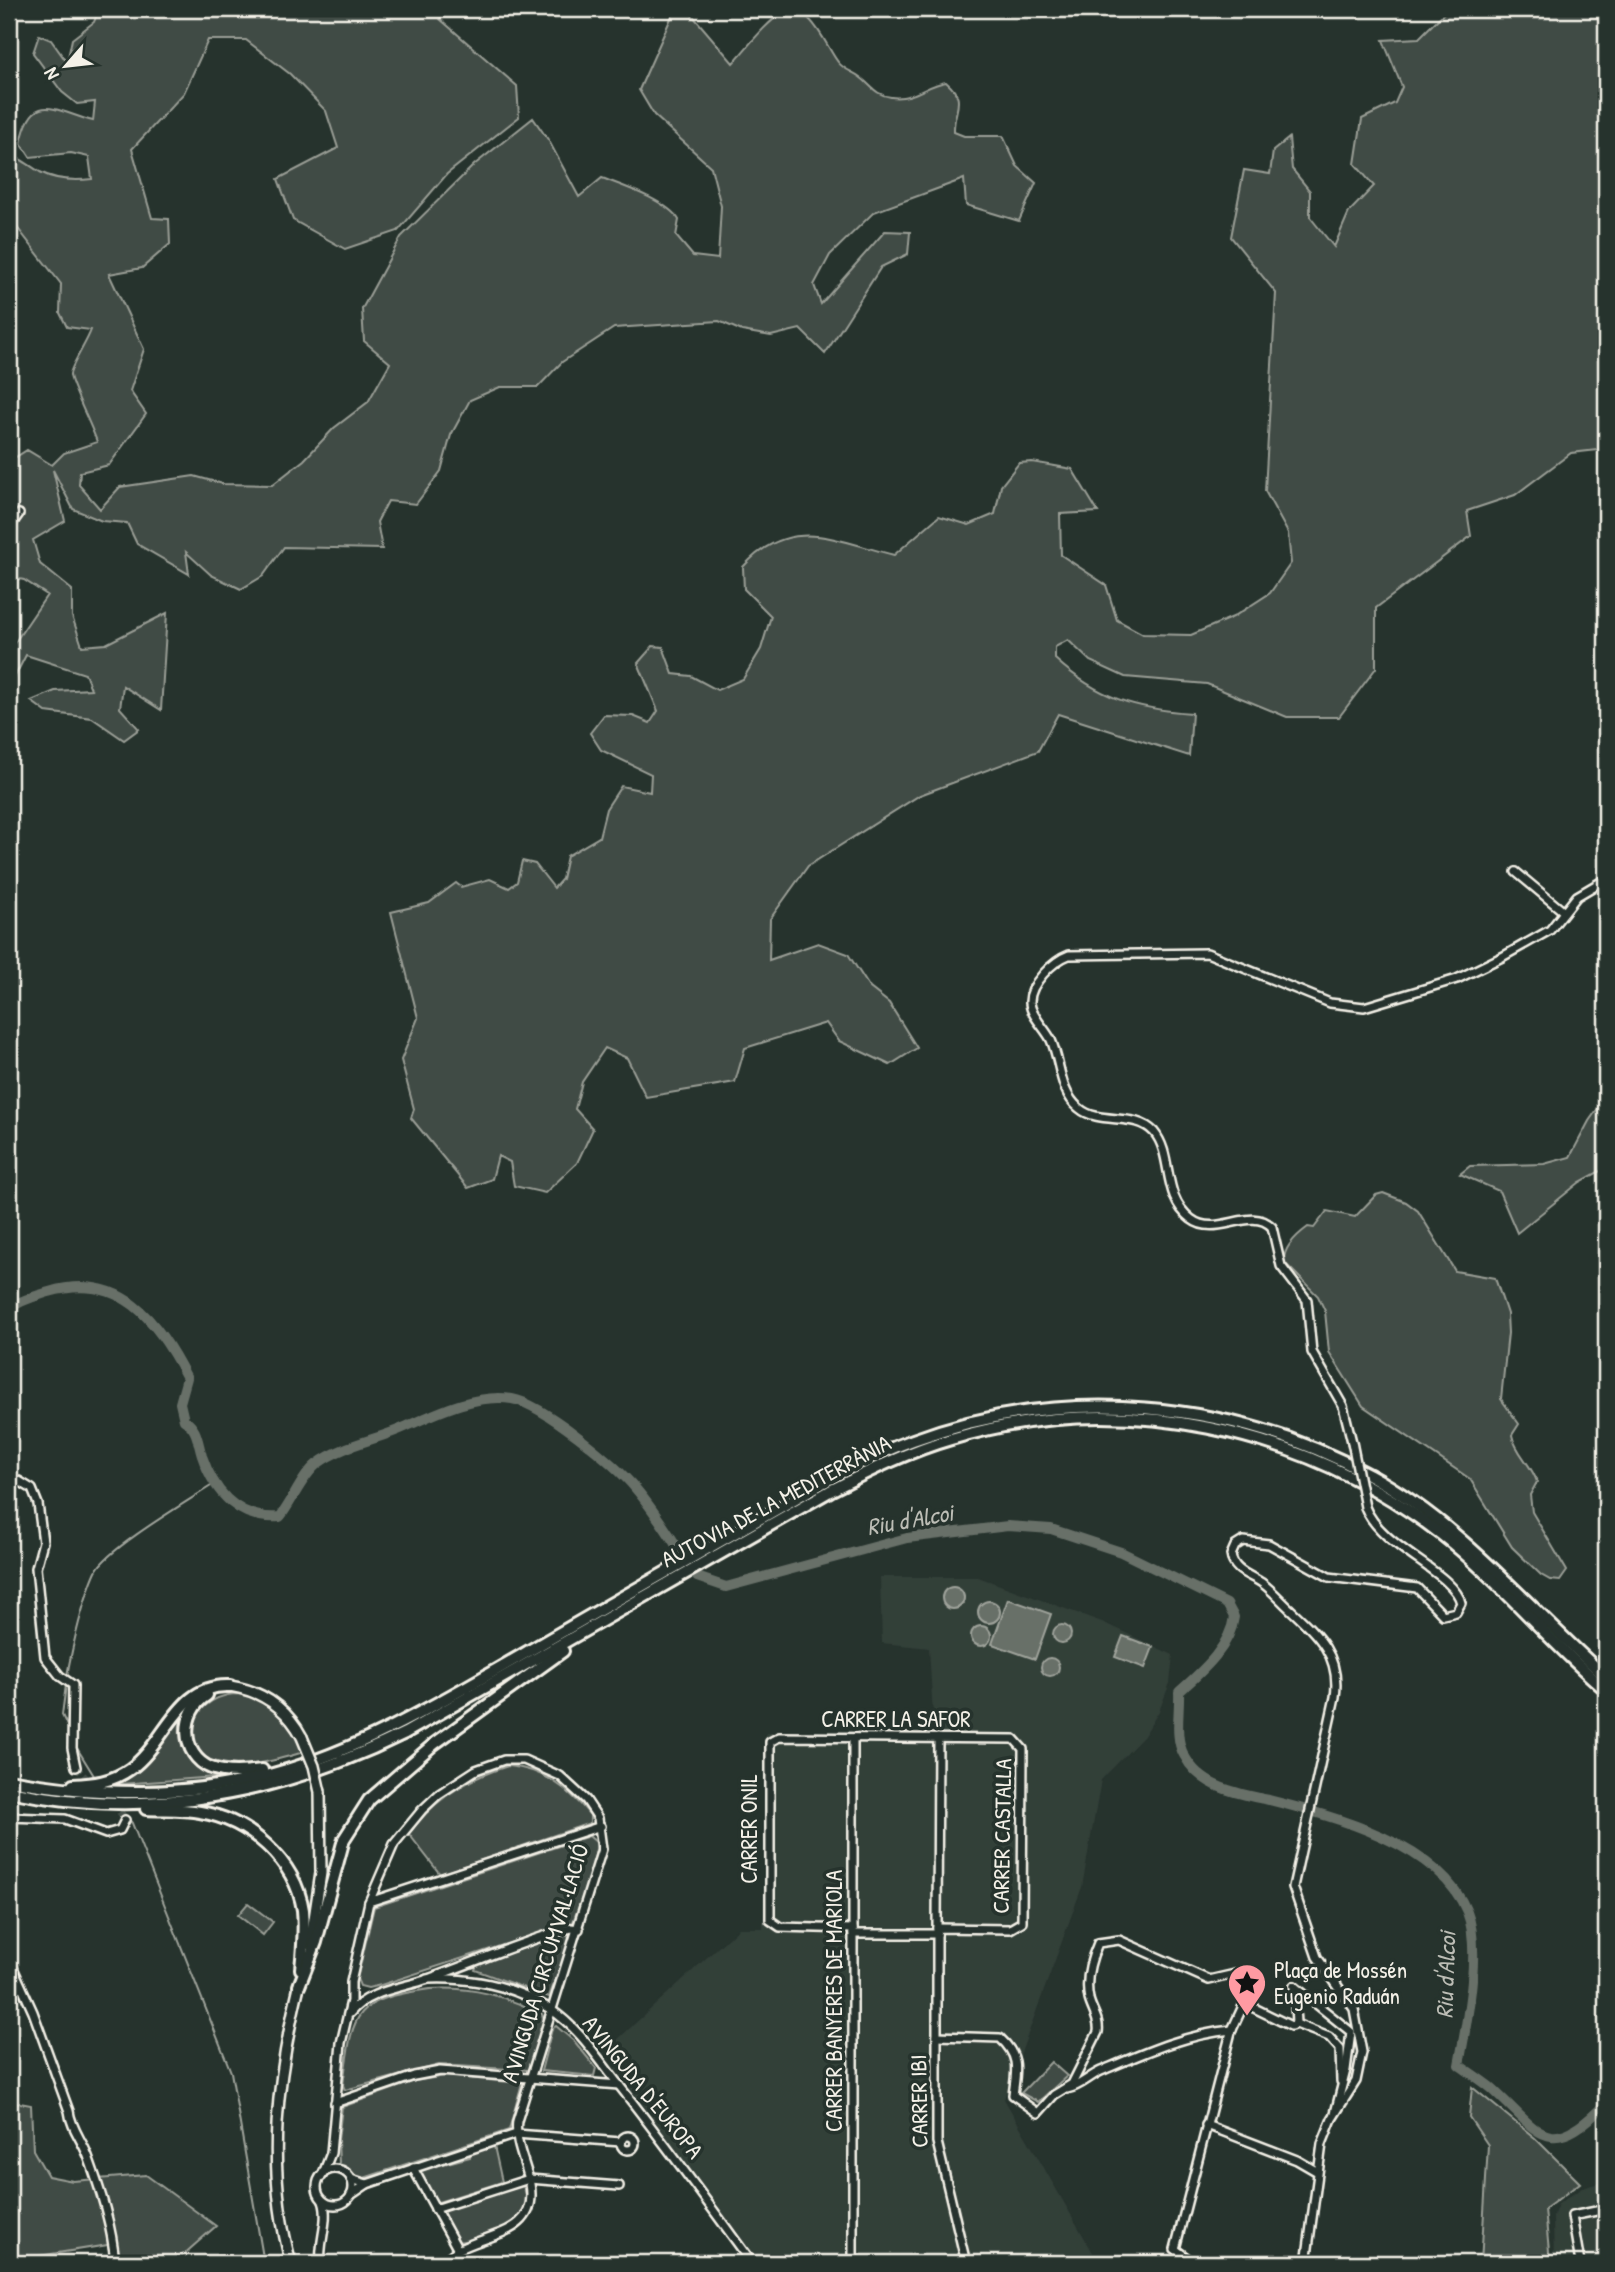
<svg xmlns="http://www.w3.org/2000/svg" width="1615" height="2272" viewBox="0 0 1615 2272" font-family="'Patrick Hand',sans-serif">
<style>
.built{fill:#333f39}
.green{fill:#414b45;stroke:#9a9e96;stroke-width:2}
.water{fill:#676f68;stroke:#9fa39b;stroke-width:2}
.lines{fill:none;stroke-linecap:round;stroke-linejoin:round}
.stream{stroke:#9fa39b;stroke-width:2}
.river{stroke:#676f68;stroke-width:10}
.minor-tunnel{stroke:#455049;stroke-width:7;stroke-dasharray:7 3.5;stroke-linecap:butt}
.minor-casing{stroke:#f4f1e8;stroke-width:12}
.major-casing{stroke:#f4f1e8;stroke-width:14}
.highway-casing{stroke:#f4f1e8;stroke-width:16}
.minor{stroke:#26332d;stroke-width:7}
.major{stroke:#26332d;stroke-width:9}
.highway{stroke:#26332d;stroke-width:10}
.minor-bridge-casing{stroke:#f4f1e8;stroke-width:12;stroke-linecap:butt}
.major-bridge-casing{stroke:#f4f1e8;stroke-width:14;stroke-linecap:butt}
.minor-bridge{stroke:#26332d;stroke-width:7}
.major-bridge{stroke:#26332d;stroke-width:9}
.labels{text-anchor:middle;stroke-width:7;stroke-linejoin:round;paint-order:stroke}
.street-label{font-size:23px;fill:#f4f1e8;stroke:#26332d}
.poi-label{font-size:23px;fill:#f4f1e8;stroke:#26332d;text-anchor:start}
.water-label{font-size:24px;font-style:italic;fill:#bcbdb5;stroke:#26332d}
</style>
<rect width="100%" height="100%" fill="#26332d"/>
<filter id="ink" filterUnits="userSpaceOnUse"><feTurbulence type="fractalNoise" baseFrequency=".0143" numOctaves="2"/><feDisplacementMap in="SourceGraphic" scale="14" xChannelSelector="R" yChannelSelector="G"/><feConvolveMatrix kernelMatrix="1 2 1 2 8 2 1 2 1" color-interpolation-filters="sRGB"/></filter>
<g filter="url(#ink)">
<g class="built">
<polygon points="880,1577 978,1577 1102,1622 1173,1655 1170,1683 1159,1711 1144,1736 1101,1780 1082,1887 1004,2099 1099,2263 760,2263 604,2052 739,1928 763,1928 766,1733 934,1732 929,1648 882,1643"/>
<polygon points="1606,2181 1606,2263 1554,2263 1553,2217 1558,2204 1582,2188"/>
</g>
<g class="green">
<path d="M99,9H445L440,19L517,86L519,117L447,174L398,231L345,249L293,220L278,179L338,148L326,111L290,74L246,40H208L184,93L132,149L152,218L169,219L170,244L142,268L109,274L144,349L130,391L146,414L109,465L80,472L79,485L100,509L120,487L194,476L223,484L272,485L304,460L334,428L368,402L390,363L364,341L362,309L401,237L474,165L533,118L549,141L579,197L602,178C623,186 668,201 679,220L676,236L693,256L718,259L721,206L711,167L654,115L639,90L675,9H687L733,63C745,50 768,20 783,13C810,0 827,49 838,62C844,70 852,71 860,77C871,85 875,95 891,97C914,100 926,85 946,82C968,101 953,108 954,132L964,136H1003L1017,166L1036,183L1019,221L966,205L964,179L874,212L830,255L814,285L821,304L885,231L910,232L908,254L881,267L825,354L800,329L771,336L742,331L719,321L614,328L562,362L538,387H500L470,400L451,435L441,471L416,504L388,501L377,522L382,549L284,547L263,576L241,589L211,575L186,552L189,574L137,544L127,523L102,521L73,509L53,470L65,521L33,540L40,564L72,590V616L82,646L106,644L167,613L161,710L123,686L120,708L139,729L124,740L92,718L46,712L31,701L55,691L91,689L85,674L26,655L9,688V651L47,595L24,580L9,577V450L16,457L27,450L52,465L64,453L97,442C93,429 70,383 70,375C69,369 87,342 91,330L67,327L60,313L61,284L9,217V156C22,158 28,165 40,172C55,180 75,181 92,179L89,157L71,153L30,157L21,143C32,89 55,111 93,121L95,102L77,104L62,92L33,53L39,35L51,40L71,68L68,58L72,39L94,22Z"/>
<path d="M1448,9H1606V449L1571,453L1515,495L1467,511L1471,536L1376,608V668L1339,717H1287L1207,684L1125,677L1090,661L1068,640L1055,647V659C1098,698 1135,709 1192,713L1189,756L1058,714L1038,751L920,795L808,866L770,919L769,960L818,943L848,954L870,988L889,1003L917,1048L890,1065L839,1041L826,1023L745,1048L735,1082L646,1097L627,1058L605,1048L582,1082L575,1109L593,1129L577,1163L545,1193L514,1186L510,1162L498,1156L492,1179L468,1188L411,1118L414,1109L401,1060L418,1018L391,912L429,903L456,883L461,887L490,879L509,888L517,882L522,861L535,864L554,888L562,879L567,856L599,837L606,809L621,786L650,792L651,774L601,750L590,733L604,715L633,716L650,723L658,711L638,663L653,646L663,647L673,674L691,676L717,690L743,679L761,649L771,616L744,589L743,567C790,514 837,541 894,555L939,516L969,525L995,514L1001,486L1019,463L1032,462L1072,469L1098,512L1060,514L1061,555L1106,585L1117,620L1143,634L1191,635L1233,617L1270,593L1291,563L1288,533L1265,491L1276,293L1231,237L1244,170L1270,174L1273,151L1289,138L1292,169L1310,191V217L1334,247L1349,212L1374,186L1355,164L1362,119L1395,103L1402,87L1383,40L1419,38Z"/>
<polygon points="1606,1097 1606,1171 1602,1170 1580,1182 1517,1233 1499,1191 1460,1174 1470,1166 1544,1164 1570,1157 1589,1121"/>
<path d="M1383,1193L1406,1202L1418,1211L1455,1271L1495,1278L1507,1314L1508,1333L1501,1399L1519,1424L1512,1435C1515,1452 1532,1465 1537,1482L1530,1495L1532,1512L1567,1571L1560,1581L1550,1580L1541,1575L1512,1547L1470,1479L1363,1406L1329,1352L1325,1311L1318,1296L1284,1262C1283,1248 1297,1235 1308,1227L1314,1228L1327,1211L1355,1217L1376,1195Z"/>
<path d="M234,1694C270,1694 290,1721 304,1752C275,1760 246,1770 217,1762C175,1751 188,1699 234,1694Z"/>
<path d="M183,1711C173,1742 187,1766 216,1777L120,1784L144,1766L161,1747L159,1743Z"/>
<path d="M508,1766C543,1769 568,1788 590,1815V1823L440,1874L409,1834C433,1800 468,1778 508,1766Z"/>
<polygon points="589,1836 597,1843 593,1867 573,1922 381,1985 368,1988 360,1986 357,1979 374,1907"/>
<polygon points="248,1903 273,1922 263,1935 238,1915"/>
<polygon points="562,1935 568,1936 570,1941 549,1997 475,1970 477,1964"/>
<path d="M430,1989C472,1986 505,1996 542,2014L544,2020L528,2070L439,2065L345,2090L343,2085C353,2013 351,2000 430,1989Z"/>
<polygon points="556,2026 575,2042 596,2068 594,2076 541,2071 552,2029"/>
<polygon points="1051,2062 1067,2076 1038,2102 1021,2093"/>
<polygon points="445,2076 522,2083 509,2130 364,2178 355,2177 339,2164 338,2140 342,2107 415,2081"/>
<polygon points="1472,2087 1535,2138 1580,2183 1545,2209 1550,2263 1481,2263 1488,2145 1469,2117"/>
<polygon points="9,2101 31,2105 33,2150 48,2176 73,2181 146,2175 216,2226 174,2263 112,2263 108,2245 14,2260 9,2243"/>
<polygon points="494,2146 502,2182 435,2203 419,2175 421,2170 470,2157 470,2154"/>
<path d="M522,2184C542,2219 483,2240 457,2242L442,2210Z"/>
</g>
<g class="water">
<circle cx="953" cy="1598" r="11"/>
<polygon points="1008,1599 1051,1614 1035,1659 992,1644"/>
<circle cx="989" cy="1612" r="11"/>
<circle cx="1062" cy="1634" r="9"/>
<circle cx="981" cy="1636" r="10"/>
<polygon points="1123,1636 1153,1647 1145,1668 1115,1657"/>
<circle cx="1050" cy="1667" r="9"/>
</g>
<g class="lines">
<g class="stream">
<path d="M67,1676C72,1648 84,1597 96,1571C108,1548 190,1500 214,1484"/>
<polyline points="66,1685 62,1715 69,1730"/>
<polyline points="75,1745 96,1779"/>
<polyline points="119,1808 132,1823 231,2072 264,2263"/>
</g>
<path class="river" d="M9,1309C20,1300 36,1296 49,1292C121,1271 157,1320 187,1378L180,1403L184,1420C198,1429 197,1440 202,1456C215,1494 239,1520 280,1517C292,1502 302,1476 317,1464C342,1445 377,1440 405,1427C436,1413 477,1393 512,1399C543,1404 616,1465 636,1489C659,1516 677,1548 697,1577L726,1587L907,1538L1008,1526L1051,1529L1121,1552L1227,1604L1234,1617C1230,1648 1201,1672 1179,1692C1180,1711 1174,1738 1184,1755C1201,1788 1236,1793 1269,1800C1333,1816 1440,1844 1467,1912C1482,1949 1466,2026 1459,2065C1469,2072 1480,2079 1490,2087C1538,2129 1547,2165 1606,2103"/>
<g class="minor-tunnel">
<polyline points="76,1767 91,1784"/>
<polyline points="114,1803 125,1820"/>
</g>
<g class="minor-casing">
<g id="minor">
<polyline points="9,528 19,514"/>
<polyline points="1516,872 1564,912"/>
<path d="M1352,1442L1343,1406L1312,1352L1307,1300L1281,1266L1272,1227C1250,1205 1217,1239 1191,1219C1161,1196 1174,1156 1154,1132C1134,1111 1100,1126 1079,1108C1059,1092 1061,1062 1051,1040C1045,1028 1031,1016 1030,1003C1029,984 1053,961 1069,955L1207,953L1330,1003L1364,1007L1457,979L1502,957L1550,930L1577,896L1606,879"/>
<polyline points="19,1481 32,1489 38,1504 43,1542 36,1568 45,1657 60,1676 73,1685 72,1748 76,1767"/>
<polyline points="9,1817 65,1819 106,1834 120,1830 125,1820"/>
<polyline points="369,1902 601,1826"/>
<polyline points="937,1928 938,1738"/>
<polyline points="853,1929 780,1927 770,1920 770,1742 779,1737 1014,1739 1023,1749 1022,1922 1010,1929 937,1928 937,1934"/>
<polyline points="853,1934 937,1934"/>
<polyline points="937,1934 937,2142 966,2263"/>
<path d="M9,1959L33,2012L69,2111C71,2128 82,2140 88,2156C101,2192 112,2225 115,2263"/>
<path d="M427,1979C471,1977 513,1985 550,2009C579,2028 597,2057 618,2084C664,2142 708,2203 752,2263"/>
<polyline points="1294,1986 1351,2032 1346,2070 1335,2113"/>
<polyline points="1294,1986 1296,2024"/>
<polyline points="1246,2004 1291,2026 1296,2024 1329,2037 1340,2049 1341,2081"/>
<path d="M350,2013C368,1990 403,1988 428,1979C476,1962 522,1941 571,1928L579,1929"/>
<path d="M937,2036L1000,2038C1021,2057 1016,2071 1013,2095L1038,2113L1054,2095L1072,2084L1098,2032C1100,2020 1092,2011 1089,1999C1085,1981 1091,1959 1098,1943L1119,1940L1209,1980L1235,1974L1255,1980L1231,2032L1175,2249L1194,2263"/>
<path d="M1067,2089C1081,2086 1088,2077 1101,2071C1144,2053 1186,2034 1232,2030"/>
<polyline points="335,2103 414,2076 440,2071 619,2085"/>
<polyline points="1206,2125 1297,2160 1316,2171"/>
<circle cx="628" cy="2143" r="7"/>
<polyline points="413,2168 458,2250"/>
<circle cx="335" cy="2187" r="18"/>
<path d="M322,2176L331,2153L341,2043L351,2001V1982L369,1902L394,1844L422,1810L439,1794L476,1770L504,1760H524L560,1776L586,1800L598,1818L602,1849L517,2121C514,2142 526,2164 530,2184C539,2234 489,2233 458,2250C452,2253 447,2259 442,2263"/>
<polyline points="367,2184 516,2134 621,2142"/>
<polyline points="351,2195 367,2184 351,2179"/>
<polyline points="435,2209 529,2179 619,2186"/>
<path d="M321,2263C318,2243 330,2220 323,2201"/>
<polyline points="853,2263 853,1739"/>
<path d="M1306,2263L1322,2144L1332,2119L1356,2081L1362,2052L1354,2009L1317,1957L1293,1887L1335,1697C1341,1656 1318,1635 1290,1609C1281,1601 1273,1591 1262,1583C1250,1575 1233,1571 1231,1555L1235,1546L1243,1541L1269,1544L1329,1577L1417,1588L1443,1615L1456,1612L1461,1603C1455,1573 1381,1548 1365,1507"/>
<polyline points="1580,2263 1572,2216 1606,2209"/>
</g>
</g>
<g class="major-casing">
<g id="major">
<path d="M230,1686C262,1691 286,1707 302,1737"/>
<polyline points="310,1945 321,1873 320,1792"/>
<path d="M291,2263C265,2168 277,2076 300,1982"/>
</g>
</g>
<g class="highway-casing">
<g id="highway">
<path d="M207,1695C180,1712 180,1755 211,1768C228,1774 245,1772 262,1770"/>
<path d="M9,1780C98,1796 185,1798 273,1774C363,1749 442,1701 522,1655C599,1610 677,1566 754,1522C806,1493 857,1460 913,1440C1062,1385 1231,1399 1370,1475C1463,1526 1527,1607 1606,1677"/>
<path d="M73,1785C93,1784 112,1782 130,1769C166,1744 177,1683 230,1686"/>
<path d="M9,1791C146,1820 280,1795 405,1733L830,1491C869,1471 909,1451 951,1439C1120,1389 1303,1427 1441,1534C1501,1581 1548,1641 1606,1690"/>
<path d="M146,1809C164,1810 183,1809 200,1812C249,1820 295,1860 303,1910C305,1930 303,1949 301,1969"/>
<polyline points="299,1986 316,1942 344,1839 369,1800 434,1744 563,1651"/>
</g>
</g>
<use href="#minor" class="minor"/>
<use href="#major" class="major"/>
<use href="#highway" class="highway"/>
<g class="minor-bridge-casing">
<polyline id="minor-bridge" points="1352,1442 1365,1507"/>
</g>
<g class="major-bridge-casing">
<polyline id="major-bridge" points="302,1737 314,1766 320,1792"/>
</g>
<use href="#minor-bridge" class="minor-bridge"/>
<use href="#major-bridge" class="major-bridge"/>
</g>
</g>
<defs>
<g id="sight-pin" transform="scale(2.0125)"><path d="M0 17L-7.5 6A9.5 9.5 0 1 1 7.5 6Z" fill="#ff9aa2" stroke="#26332d"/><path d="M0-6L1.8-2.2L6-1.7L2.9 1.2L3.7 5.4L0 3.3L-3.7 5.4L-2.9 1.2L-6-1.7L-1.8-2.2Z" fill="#111"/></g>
</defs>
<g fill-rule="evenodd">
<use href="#sight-pin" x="1247" y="1983"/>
</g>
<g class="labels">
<g class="street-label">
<text transform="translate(776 1501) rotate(-28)" y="8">AUTOVIA DE LA MEDITERRÀNIA</text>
<text x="896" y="1727">CARRER LA SAFOR</text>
<text transform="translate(749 1829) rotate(-90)" y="8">CARRER ONIL</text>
<text transform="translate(1002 1836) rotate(-89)" y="8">CARRER CASTALLA</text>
<text transform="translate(545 1963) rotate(-73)" y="8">AVINGUDA CIRCUMVAL·LACIÓ</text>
<text transform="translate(834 2001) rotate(-90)" y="8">CARRER BANYERES DE MARIOLA</text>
<text transform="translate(643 2087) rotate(51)" y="8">AVINGUDA D'EUROPA</text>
<text transform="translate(919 2101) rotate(-91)" y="8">CARRER IBI</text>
</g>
<g class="poi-label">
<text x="1274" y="1978">Plaça de Mossén<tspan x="1274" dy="26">Eugenio Raduán</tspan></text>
</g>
<g class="water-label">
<text transform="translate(910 1520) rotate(-10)" y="8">Riu d'Alcoi</text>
<text transform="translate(1446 1975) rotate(-88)" y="8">Riu d'Alcoi</text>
</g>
</g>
<rect width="1615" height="2272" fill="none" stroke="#26332d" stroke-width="35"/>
<rect x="18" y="18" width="1580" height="2237" fill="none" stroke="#f4f1e8" stroke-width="2.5" filter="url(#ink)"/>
<g transform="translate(66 66) rotate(242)" stroke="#26332d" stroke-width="5" paint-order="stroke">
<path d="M0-5L12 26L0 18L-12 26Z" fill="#f4f1e8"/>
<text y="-10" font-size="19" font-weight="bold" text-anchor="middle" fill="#f4f1e8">N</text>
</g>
</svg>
